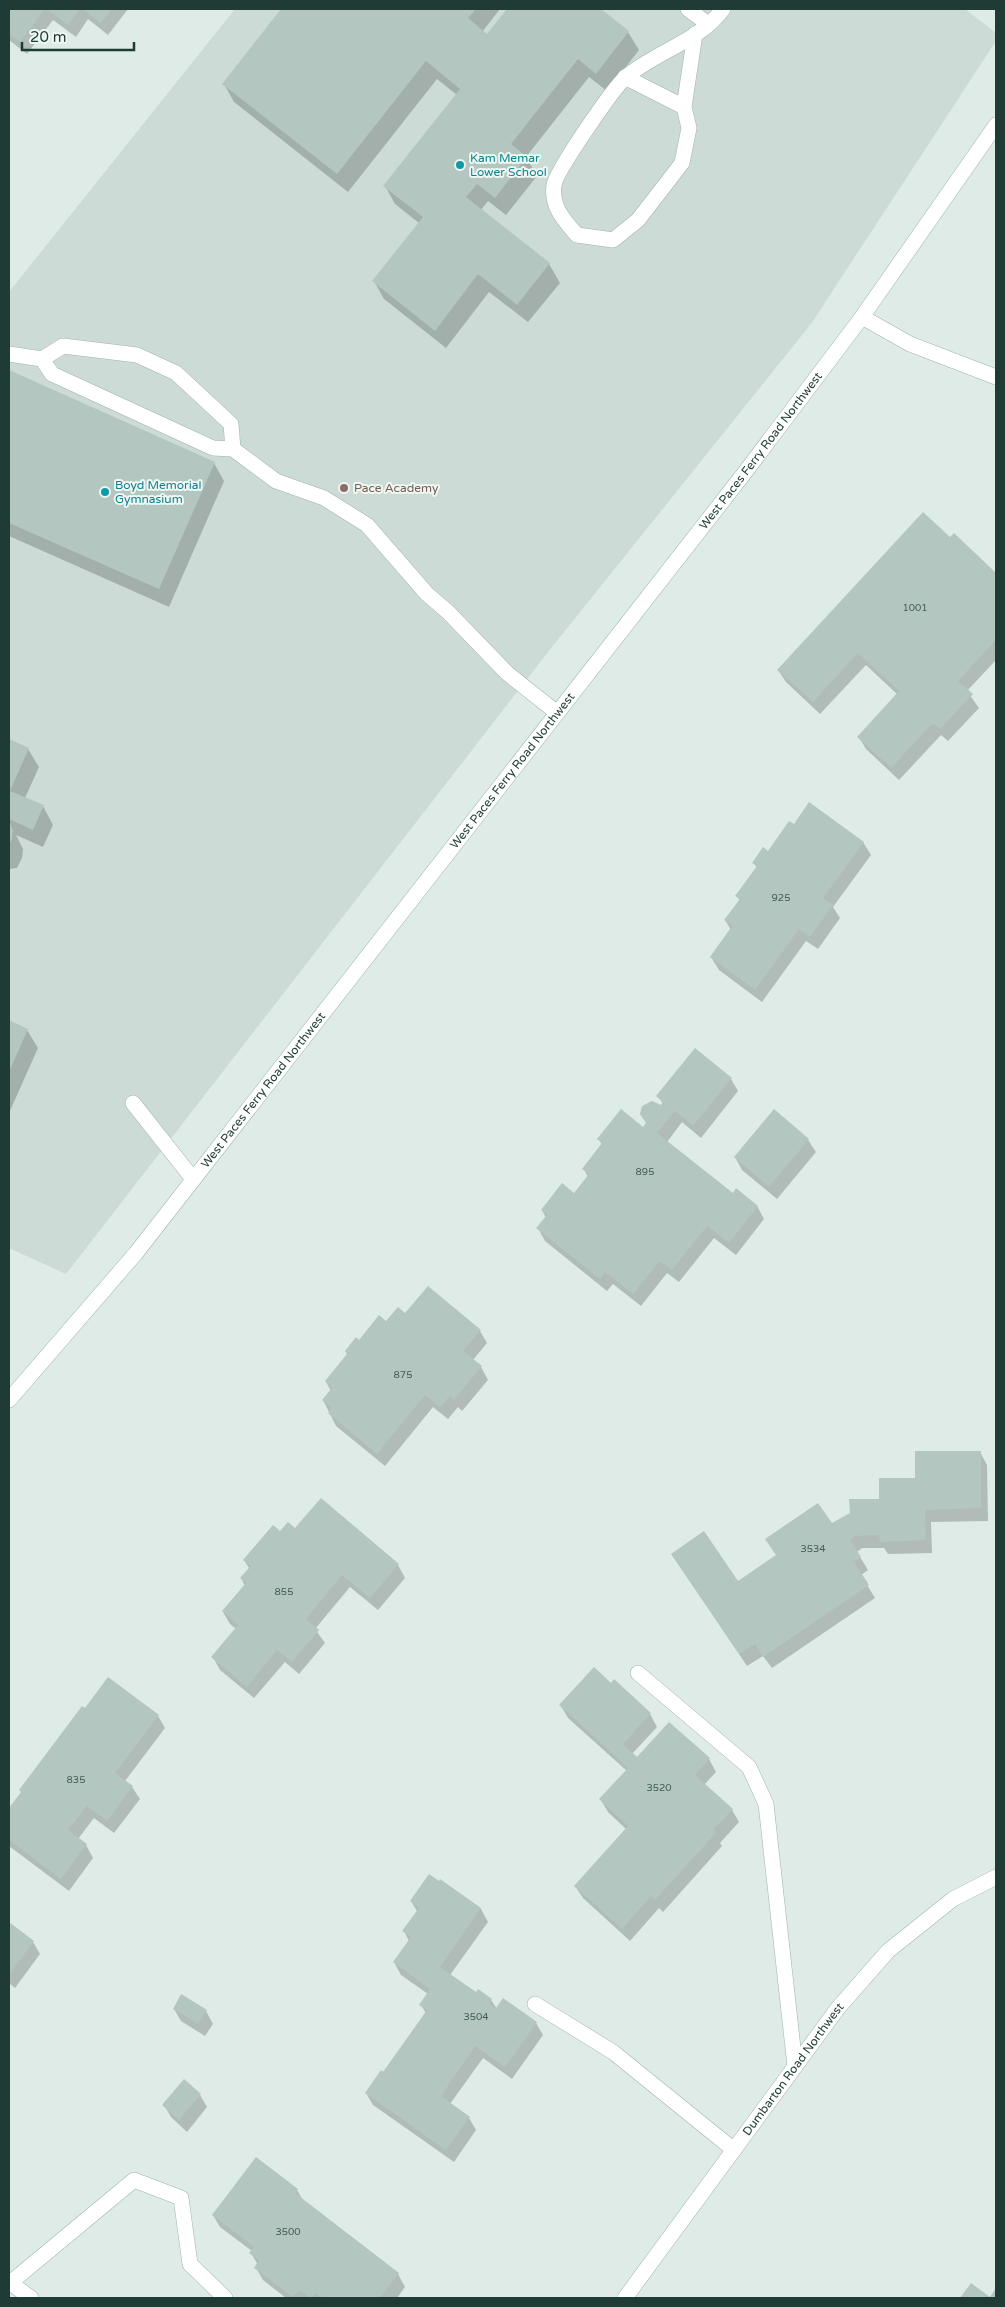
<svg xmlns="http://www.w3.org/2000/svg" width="1005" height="2307" viewBox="0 0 1005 2307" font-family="'Varela Round',sans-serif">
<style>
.built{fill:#ccdbd5}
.shadow{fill:#0003}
.building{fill:#b3c6bf}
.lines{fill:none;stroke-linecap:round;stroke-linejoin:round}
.service-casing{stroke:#a1b3ad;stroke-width:16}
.minor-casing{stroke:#a1b3ad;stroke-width:16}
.secondary-casing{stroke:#9cb7af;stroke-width:16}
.service{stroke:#fff;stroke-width:15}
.minor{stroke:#fff;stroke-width:15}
.secondary{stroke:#fff;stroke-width:15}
.culture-dot{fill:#0f9aa8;stroke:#eff7f3;stroke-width:2}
.education-dot{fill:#8d6e63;stroke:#eff7f3;stroke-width:2}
.labels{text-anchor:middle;stroke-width:4;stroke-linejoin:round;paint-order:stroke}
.number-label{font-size:10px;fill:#435e58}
.culture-label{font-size:12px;fill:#0d838f;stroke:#eff7f3;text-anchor:start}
.street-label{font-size:12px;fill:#1e3c35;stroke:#eff7f3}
.education-label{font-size:12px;fill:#785e54;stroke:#eff7f3;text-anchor:start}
</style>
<rect width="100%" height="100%" fill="#deebe6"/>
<polygon class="built" points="235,9 965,9 996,33 996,41 811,324 548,652 66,1274 9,1248 9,292"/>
<g class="shadow">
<polygon points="9,9 128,9 108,35 88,19 76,37 53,20 27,54 9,40"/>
<polygon points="283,9 500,9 482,32 487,36 509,9 599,9 628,32 639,50 607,91 589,77 526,157 537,176 506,215 488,201 481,210 549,264 560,283 528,322 489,292 446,348 384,299 374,281 419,223 395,204 385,186 457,95 437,79 348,192 234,102 224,84"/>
<polygon points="9,371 214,463 224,481 169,607 9,536"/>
<polygon points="954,535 996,575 996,660 967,691 979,708 948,741 941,735 899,780 866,749 859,737 898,695 866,665 820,714 786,682 778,670"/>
<polygon points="9,740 28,749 39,767 25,798 43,806 53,825 43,847 16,835 23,849 22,858 17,868 9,869"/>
<polygon points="863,842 871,855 833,907 840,918 818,949 806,941 762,1002 719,970 711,957 731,930 725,920 740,901 737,896 757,868 754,863 768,853"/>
<polygon points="9,1021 27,1030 38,1048 9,1113"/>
<polygon points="731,1079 738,1091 701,1138 682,1122 667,1142 733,1195 757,1206 764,1219 736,1255 714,1238 679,1282 667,1273 641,1306 613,1284 607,1291 545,1241 538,1228 546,1218 542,1210 574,1194 588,1177 584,1169 602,1145 599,1139 644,1129 663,1104 658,1096"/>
<polygon points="774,1111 808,1140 816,1152 777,1199 742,1170 735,1157"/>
<polygon points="405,1315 480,1331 487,1343 473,1360 481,1367 488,1380 462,1411 458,1407 448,1419 433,1407 385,1466 336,1426 323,1400 331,1391 326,1382 359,1342 387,1323"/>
<polygon points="980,1452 987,1465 988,1521 931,1522 932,1553 888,1554 884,1548 862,1548 857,1552 868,1570 861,1575 875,1598 772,1668 763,1656 747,1666 672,1554 737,1583 777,1556 767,1540 832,1525 917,1479"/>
<polygon points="321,1500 398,1565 405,1578 378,1610 350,1587 315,1629 325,1643 299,1674 285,1662 254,1698 220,1670 213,1657 236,1629 230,1624 223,1612 245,1586 241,1578 249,1568 244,1560 280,1533 295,1529"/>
<polygon points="614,1681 650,1714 657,1727 632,1754 638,1758 669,1723 709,1759 716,1772 704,1785 732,1810 739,1822 720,1843 722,1846 663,1912 659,1908 630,1941 583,1898 575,1886 626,1829 608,1812 601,1800 627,1771 568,1718 561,1706 611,1684"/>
<polygon points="85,1710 158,1716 165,1728 125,1781 132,1787 140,1799 114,1833 94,1818 78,1839 86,1845 93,1858 69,1891 9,1846 9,1810"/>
<polygon points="440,1881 481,1909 488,1922 450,1975 476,1994 478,1991 491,2000 497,2009 536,2023 543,2035 512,2079 483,2058 450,2104 469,2118 476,2130 454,2162 373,2105 366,2093 384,2074 426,2013 421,2005 428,1994 401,1975 394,1962 409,1941 404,1931 417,1911 411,1901"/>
<polygon points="9,1924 33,1942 40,1954 15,1988 9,1983"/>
<polygon points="174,2009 206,2011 213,2024 205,2036 181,2021"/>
<polygon points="200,2095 207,2107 187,2132 171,2117 164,2105"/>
<polygon points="297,2190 304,2202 398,2274 405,2287 397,2298 286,2298 263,2280 256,2268 258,2265 251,2253 252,2251 220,2227 213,2215"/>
</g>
<g class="building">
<polygon points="9,9 45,9 20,42 9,34"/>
<polygon points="47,9 80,9 68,25"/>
<polygon points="82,9 112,9 101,23"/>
<polygon points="281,9 476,9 468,18 487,34 507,9 601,9 629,31 596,74 578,59 511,144 527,157 495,198 477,184 466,197 550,263 517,305 478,274 435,331 372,281 423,217 383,186 460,89 426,61 337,174 222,84"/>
<polygon points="9,370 215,462 159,589 9,523"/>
<polygon points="923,512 950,537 954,533 996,573 996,643 995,641 958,681 973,694 940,729 933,723 891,768 857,737 899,691 858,653 813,702 777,670"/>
<polygon points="9,739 29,748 10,791 44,805 33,830 9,819"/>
<polygon points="809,802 864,842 823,898 833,905 810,937 799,929 755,990 710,957 732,926 724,920 740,899 735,896 757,866 752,863 763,847 768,851 789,821 794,824"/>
<polygon points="9,821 13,830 12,839 9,845"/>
<polygon points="9,1020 28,1029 9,1072"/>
<polygon points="695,1048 732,1078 693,1126 675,1111 657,1133 733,1193 736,1188 758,1206 729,1243 707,1226 672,1270 660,1261 633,1294 605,1272 600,1279 536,1228 547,1215 541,1210 562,1183 574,1193 589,1174 582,1169 602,1143 597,1139 621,1109 643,1127 646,1123 640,1114 642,1106 652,1101 661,1105 663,1102 656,1096"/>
<polygon points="774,1109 809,1139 769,1187 734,1157"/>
<polygon points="428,1286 481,1330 463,1351 482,1366 454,1400 450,1396 440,1407 425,1395 377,1454 328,1413 332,1408 322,1400 332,1388 325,1381 347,1354 345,1351 356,1337 359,1340 379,1315 386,1321 398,1307 405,1313"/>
<polygon points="915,1451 981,1451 981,1508 925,1510 926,1540 880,1542 879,1535 855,1536 850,1540 861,1557 854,1562 869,1585 763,1657 755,1644 739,1654 671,1554 704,1531 738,1581 776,1555 765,1539 818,1503 832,1523 850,1513 849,1499 879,1499 879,1478 915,1478"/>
<polygon points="321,1498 399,1564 370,1598 342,1575 306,1619 319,1630 292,1662 277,1650 247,1687 211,1657 238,1625 222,1611 246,1583 240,1578 251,1566 243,1560 273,1525 280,1531 288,1522 295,1528"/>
<polygon points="594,1667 611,1683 614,1679 651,1713 623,1744 637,1757 669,1722 710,1758 695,1775 733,1809 713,1830 716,1833 655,1900 651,1896 622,1929 574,1886 628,1826 599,1799 628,1768 559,1705"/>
<polygon points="108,1677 159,1715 115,1773 133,1786 107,1821 87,1806 68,1830 87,1844 61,1879 9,1840 9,1808 21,1792 19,1790 82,1706 85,1708"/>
<polygon points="429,1874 439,1881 440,1879 481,1908 440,1967 476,1992 478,1989 492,1999 489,2003 496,2008 503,1998 537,2022 505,2067 475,2046 441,2096 470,2117 446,2150 365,2093 381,2070 383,2072 427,2010 419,2005 430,1989 393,1962 411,1937 402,1931 419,1908 410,1901"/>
<polygon points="9,1922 34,1941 9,1975"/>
<polygon points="181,1994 207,2010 198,2024 173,2009"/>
<polygon points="184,2079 201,2094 179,2120 162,2105"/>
<polygon points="256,2157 298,2189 295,2193 399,2273 380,2298 322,2298 316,2293 311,2298 299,2290 293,2297 254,2268 259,2260 249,2253 254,2247 212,2215"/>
<polygon points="971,2283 990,2297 996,2288 996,2298 960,2298"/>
</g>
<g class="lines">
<g class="service-casing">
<g id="service">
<polyline points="688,9 708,24"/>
<path d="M695,34L684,107L689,128L682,163L638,220L613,240L577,235C564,220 551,207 554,185C556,171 614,87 626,77C655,52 700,41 723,9"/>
<polyline points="625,77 684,107"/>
<polyline points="9,354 42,359 52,374 213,448 233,449 276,481 324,498 367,525 427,594 448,612 507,673 556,712"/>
<polyline points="42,359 63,346 137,355 176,373 231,424 233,449"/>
<polyline points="133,1103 193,1179"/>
<polyline points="638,1673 749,1767 766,1804 795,2066"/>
<polyline points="535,2004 613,2052 734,2150"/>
<polyline points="10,2283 134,2180 181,2198 190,2264 225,2298"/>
</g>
</g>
<g class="minor-casing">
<g id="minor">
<polyline points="862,317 910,344 996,377"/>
<polyline points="9,2282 31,2298"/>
<path id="s1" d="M625,2298L838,2008L888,1951L953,1899L996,1877"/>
</g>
</g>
<g class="secondary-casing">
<g id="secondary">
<path id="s2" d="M9,1400L136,1253L746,471L862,317L996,125"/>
</g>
</g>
<use href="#service" class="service"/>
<use href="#minor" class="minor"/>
<use href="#secondary" class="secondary"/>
</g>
<g class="culture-dot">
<circle cx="460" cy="165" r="5"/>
<circle cx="105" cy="492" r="5"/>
</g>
<circle class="education-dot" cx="344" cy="488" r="5"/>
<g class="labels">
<g class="number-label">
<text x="915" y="611">1001</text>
<text x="781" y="901">925</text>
<text x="645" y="1175">895</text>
<text x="403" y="1378">875</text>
<text x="813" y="1552">3534</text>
<text x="284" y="1595">855</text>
<text x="76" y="1783">835</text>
<text x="659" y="1791">3520</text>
<text x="476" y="2020">3504</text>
<text x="288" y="2235">3500</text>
</g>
<g class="culture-label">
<text x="470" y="162">Kam Memar<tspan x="470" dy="14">Lower School</tspan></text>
<text x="115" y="489">Boyd Memorial<tspan x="115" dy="14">Gymnasium</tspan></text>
</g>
<g class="street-label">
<text dy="4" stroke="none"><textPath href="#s2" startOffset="1211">West Paces Ferry Road Northwest</textPath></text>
<text dy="4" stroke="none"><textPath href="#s2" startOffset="806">West Paces Ferry Road Northwest</textPath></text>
<text dy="4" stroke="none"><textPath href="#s2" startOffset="401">West Paces Ferry Road Northwest</textPath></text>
<text dy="4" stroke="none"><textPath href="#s1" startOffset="284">Dumbarton Road Northwest</textPath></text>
</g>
<g class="education-label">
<text x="354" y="492">Pace Academy</text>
</g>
</g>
<rect width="1005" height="2307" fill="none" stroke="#1e3c35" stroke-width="20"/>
<path d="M22 42v8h112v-8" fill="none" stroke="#1e3c35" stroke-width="2.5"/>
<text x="30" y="42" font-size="15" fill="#1e3c35" stroke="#eff7f3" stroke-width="4" paint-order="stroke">20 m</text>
</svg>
